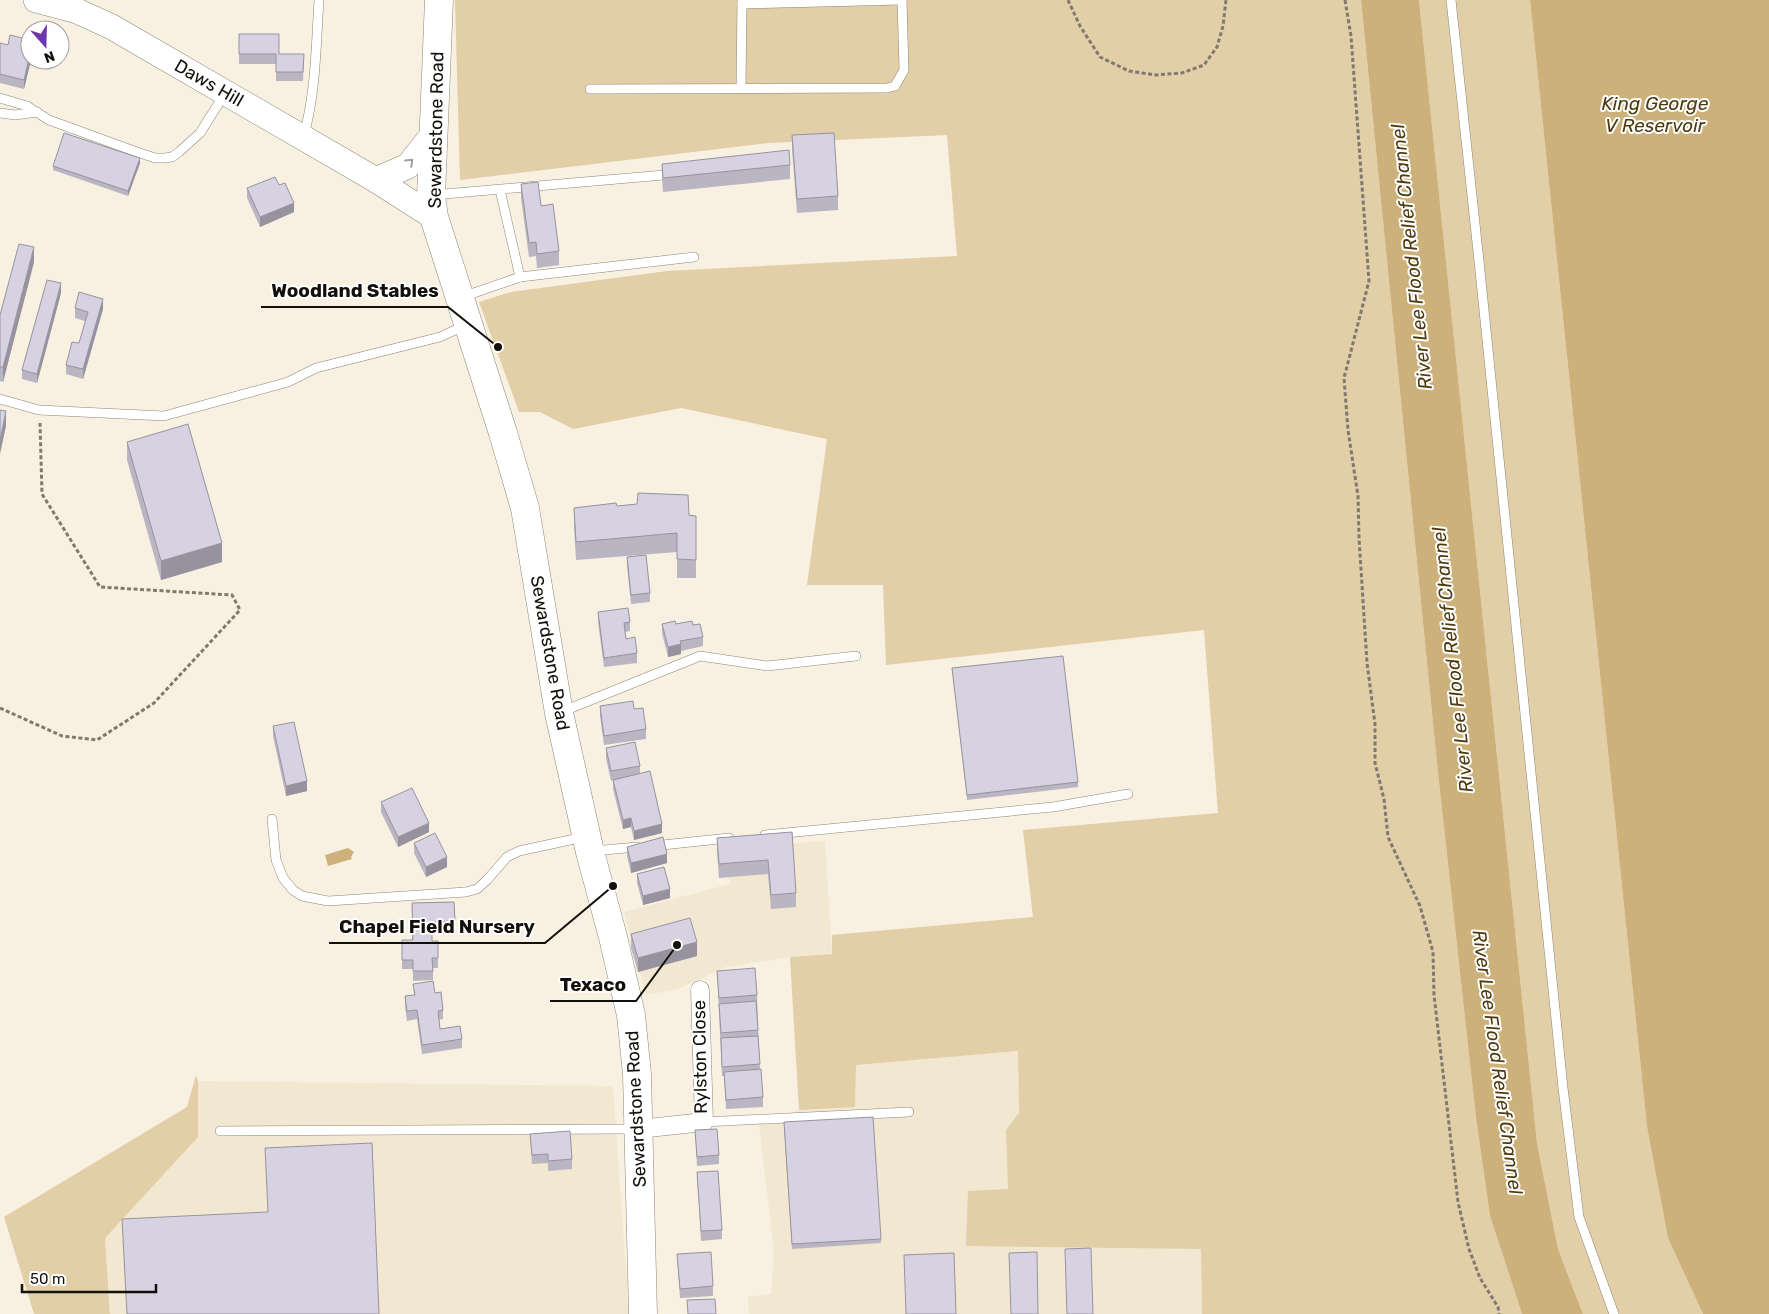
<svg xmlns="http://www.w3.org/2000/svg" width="1769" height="1314" viewBox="0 0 1769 1314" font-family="Rubik,sans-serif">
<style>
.built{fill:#f2e7d0}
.green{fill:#e2cea7}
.water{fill:#ccb17b}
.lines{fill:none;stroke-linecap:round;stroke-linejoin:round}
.lane-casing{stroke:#8d8677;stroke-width:10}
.street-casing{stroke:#8d8677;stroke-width:19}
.secondary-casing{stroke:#8d8677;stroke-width:26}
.primary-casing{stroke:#8d8677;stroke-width:29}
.path{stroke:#7f7970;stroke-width:3;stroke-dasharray:4 2.5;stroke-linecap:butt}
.lane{stroke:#fff;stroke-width:9}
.street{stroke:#fff;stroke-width:18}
.secondary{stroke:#fff;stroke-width:25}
.primary{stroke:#fff;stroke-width:28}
.wall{fill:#b9b5c2}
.shaded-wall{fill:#96939e}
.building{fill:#d7d2e2;stroke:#96939e}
.oneway{stroke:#a19f9d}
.labels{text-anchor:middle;stroke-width:4;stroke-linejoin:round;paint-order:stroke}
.street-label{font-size:18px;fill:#13100b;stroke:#fefefe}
.water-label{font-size:19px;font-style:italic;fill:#4d3a0f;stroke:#fefefe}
.leader{fill:none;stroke:#13100b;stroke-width:2}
.callout-dot{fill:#13100b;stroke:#fefefe;stroke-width:2}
.callout-label{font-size:19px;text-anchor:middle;font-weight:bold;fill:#13100b;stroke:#fefefe;stroke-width:4;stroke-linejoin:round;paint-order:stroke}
</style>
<rect width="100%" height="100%" fill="#f8f0e1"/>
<g class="built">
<polygon points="825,841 832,954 790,957 726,967 678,989 646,995 624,912 730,884 722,850"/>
<polygon points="1018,1051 1019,1114 1006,1130 1008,1189 967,1246 1201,1249 1202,1314 749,1314 748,1297 771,1294 774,1252 759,1124 799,1110 855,1107 856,1065"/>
<polygon points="198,1081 613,1086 629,1314 110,1314 105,1238 192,1122"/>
</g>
<g class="green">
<polygon points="455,0 1361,0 1438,773 1476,1118 1490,1216 1522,1314 1202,1314 1201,1249 966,1246 968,1191 1008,1189 1006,1130 1019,1113 1018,1051 856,1065 855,1107 799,1110 790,957 832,954 832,935 1033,917 1023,830 1218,813 1204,630 886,665 883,585 807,585 827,439 681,408 573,429 540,412 519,412 479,302 511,292 667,271 957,256 947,135 769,143 460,180"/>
<polygon points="1419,0 1530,0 1647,1127 1668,1238 1703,1314 1583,1314 1558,1249 1537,1143"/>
<polygon points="196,1075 198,1081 198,1137 105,1238 110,1314 34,1314 4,1217 187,1107"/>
</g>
<g class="water">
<polygon points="1361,0 1419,0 1537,1143 1558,1249 1583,1314 1522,1314 1490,1216 1476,1118 1438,773"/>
<polygon points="1530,0 1769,0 1769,1314 1703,1314 1668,1238 1647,1127"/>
<polygon points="348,848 354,852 351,857 352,859 328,866 325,855"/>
</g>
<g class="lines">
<g class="lane-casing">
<g id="lane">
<polyline points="1451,0 1479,261 1563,1088 1579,1217 1614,1314"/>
<polyline points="742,4 902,0"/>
<polyline points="741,88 742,0"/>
<polyline points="590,89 887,88 895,86 904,70 902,0"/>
<polyline points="0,98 27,106 49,120 134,151 155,158 164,158 172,157 179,152 200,133 224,95"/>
<polyline points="0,113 15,115 37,112"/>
<path d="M304,135C316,91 316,45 319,0"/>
<polyline points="500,190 520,277"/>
<polyline points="433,195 664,175"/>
<polyline points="462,297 520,277 694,257"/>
<polyline points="0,399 39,410 164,416 288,382 316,368 440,337 466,325"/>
<polyline points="561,712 700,656 767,666 856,656"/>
<polyline points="272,819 276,860 283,878 293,890 302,896 328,901 466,892 477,889 487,880 507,857 519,851 584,837"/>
<polyline points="765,835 1053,807 1128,794"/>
<polyline points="653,846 729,838"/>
<polyline points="593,851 637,847"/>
<polyline points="704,1122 909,1112"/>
<polyline points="220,1131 635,1129"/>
</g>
</g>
<g class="street-casing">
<polyline id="street" points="639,1129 704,1122 700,990"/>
</g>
<g class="secondary-casing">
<g id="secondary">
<polyline points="36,0 77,11 112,27 376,180 434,217"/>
<polyline points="376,180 408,166 434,133"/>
</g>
</g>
<g class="primary-casing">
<polyline id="primary" points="439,0 431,196 434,217 503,433 525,508 559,713 590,852 613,937 631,1015 637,1074 643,1314"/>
</g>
<g class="path">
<polyline points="1068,0 1080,26 1100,57 1129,71 1156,75 1182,73 1204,65 1217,47 1223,26 1226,0"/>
<polyline points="1345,0 1351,36 1369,281 1344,378 1348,430 1358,496 1359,538 1367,663 1375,724 1375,763 1384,799 1388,837 1420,906 1433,952 1434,995 1458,1202 1469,1249 1480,1278 1498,1307 1499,1314"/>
<polyline points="0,708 62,736 97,740 154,703 240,610 232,595 100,587 42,494 40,423"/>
</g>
<use href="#lane" class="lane"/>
<use href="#street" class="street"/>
<use href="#secondary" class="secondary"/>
<use href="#primary" class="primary"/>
</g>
<g class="wall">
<polygon points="239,34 279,54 304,54 303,81 276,81 276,64 239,64"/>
<polygon points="0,43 31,60 24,89 0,83"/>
<polygon points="792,135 838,196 838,210 797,213 792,149"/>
<polygon points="140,163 128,196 53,170 53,166"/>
<polygon points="662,164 790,165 790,179 663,192 662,178"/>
<polygon points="521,184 541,206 559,251 559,265 537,268 536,256 529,257 521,198"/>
<polygon points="247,188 294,212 260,227 247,198"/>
<polygon points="34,262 3,382 0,381 0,315"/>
<polygon points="61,293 37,383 22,379 22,370"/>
<polygon points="75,308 103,309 83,379 66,374 66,365 79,343 85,321 75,318"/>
<polygon points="127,442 222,562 161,580 127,460"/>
<polygon points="617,506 696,516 696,578 677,578 677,552 576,560 574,527 574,508"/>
<polygon points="627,557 650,593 650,602 631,604 627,566"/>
<polygon points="598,612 630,622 630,631 625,632 626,639 637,653 637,663 604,667 598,622"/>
<polygon points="662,624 693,625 703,637 703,646 681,651 681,654 668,657 662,633"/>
<polygon points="952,668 1078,782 1078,787 967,800"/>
<polygon points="600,706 634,709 646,729 646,739 604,745 600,716"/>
<polygon points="273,726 307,791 286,796 273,736"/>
<polygon points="606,748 640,766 640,774 662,833 634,840 631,827 623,829 613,789 613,780 611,781 606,758"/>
<polygon points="381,802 429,832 398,847 381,812"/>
<polygon points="792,832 796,893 796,907 771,909 768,874 719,878 717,852 717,838"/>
<polygon points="414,843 447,867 426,877 414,853"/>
<polygon points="627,847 667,863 631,873 627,856"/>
<polygon points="637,874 670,898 643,905 637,883"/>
<polygon points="454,902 455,931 432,931 432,941 438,941 438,968 433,968 433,980 413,981 413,969 402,969 402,940 412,940 412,903"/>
<polygon points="631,934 697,956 638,972 631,948"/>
<polygon points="717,971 757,995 760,1069 763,1097 763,1107 726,1109 724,1076 722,1076"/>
<polygon points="413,984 435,993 443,1010 443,1019 439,1020 440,1029 462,1039 462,1048 422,1054 417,1019 407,1021 405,1006 405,996 414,995"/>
<polygon points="784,1127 881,1239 881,1243 792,1249"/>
<polygon points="695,1130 719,1155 719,1164 697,1166"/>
<polygon points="530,1134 572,1159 572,1169 548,1171 548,1163 532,1164"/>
<polygon points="697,1172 722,1230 722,1239 701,1241"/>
<polygon points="677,1254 713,1286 713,1296 680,1298"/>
</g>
<g class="shaded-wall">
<polygon points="30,54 30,60 31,60 24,89 24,80"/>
<polygon points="140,158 140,163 128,196 128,191"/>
<polygon points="294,203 294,212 260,227 260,217"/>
<polygon points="34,247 34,262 3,382 3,367"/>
<polygon points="61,283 61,293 37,383 37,374"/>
<polygon points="103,299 103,309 83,379 83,369"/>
<polygon points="6,411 6,426 0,454 0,440"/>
<polygon points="222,543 222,562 161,580 161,561"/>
<polygon points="681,644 681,654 668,657 668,647"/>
<polygon points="307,781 307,791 286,796 286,786"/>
<polygon points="631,818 631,827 623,829 623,820"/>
<polygon points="429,823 429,832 398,847 398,837"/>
<polygon points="662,824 662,833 634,840 634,831"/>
<polygon points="667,854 667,863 631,873 631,863"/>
<polygon points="447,857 447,867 426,877 426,867"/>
<polygon points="670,889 670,898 643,905 643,896"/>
<polygon points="697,942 697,956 638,972 638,958"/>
</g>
<g class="building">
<polygon points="239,34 279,34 279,54 304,54 303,72 276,72 276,54 239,54"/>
<polygon points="10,35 30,40 30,54 24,80 0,74 0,43 8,45"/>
<polygon points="64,133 140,158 128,191 53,166"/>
<polygon points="834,133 838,196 797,199 792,135"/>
<polygon points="789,150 790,165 663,178 662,164"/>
<polygon points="275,177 279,185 285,183 294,203 260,217 247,188"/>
<polygon points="538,182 541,206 553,204 559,251 537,254 536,242 529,243 521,184"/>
<polygon points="19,244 34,247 3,367 0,367 0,315"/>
<polygon points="47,280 61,283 37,374 22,370"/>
<polygon points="79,292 103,299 83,369 66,365 72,342 79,343 88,312 75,308"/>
<polygon points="0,410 6,411 0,440"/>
<polygon points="188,424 222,543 161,561 127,442"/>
<polygon points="638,493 688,495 689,515 696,516 696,560 677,559 677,533 576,542 574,508 616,503 617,506 637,504"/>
<polygon points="646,555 650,593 631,595 627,557"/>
<polygon points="628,608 630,622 624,623 626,639 635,637 637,653 604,658 598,612"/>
<polygon points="675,621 676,624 692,621 693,625 700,624 703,637 680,641 681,644 668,647 662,624"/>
<polygon points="1063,656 1078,782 967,795 952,668"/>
<polygon points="633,701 634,709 643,708 646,729 604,736 600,706"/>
<polygon points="294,722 307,781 286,786 273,726"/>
<polygon points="635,742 640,766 611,771 606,748"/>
<polygon points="650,771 662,824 634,831 631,818 623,820 613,780"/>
<polygon points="412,788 429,823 398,837 381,802"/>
<polygon points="792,832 796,893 771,895 768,860 719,864 717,838"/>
<polygon points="435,833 447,857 426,867 414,843"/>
<polygon points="663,837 667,854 631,863 627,847"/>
<polygon points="664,867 670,889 643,896 637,874"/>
<polygon points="454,902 455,921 432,922 432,941 438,941 438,958 432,958 433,971 413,971 413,960 402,960 402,940 413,940 412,903"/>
<polygon points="690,918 697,942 638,958 631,934"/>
<polygon points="755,968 757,995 719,998 717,971"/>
<polygon points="433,981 435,993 441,992 443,1010 438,1011 440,1029 460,1026 462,1039 422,1045 417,1010 407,1011 405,996 415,995 413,984"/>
<polygon points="756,1001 758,1030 721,1033 719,1004"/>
<polygon points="758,1036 760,1064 722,1067 721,1038"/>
<polygon points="761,1069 763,1097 726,1100 724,1072"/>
<polygon points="873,1117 881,1239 792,1244 784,1122"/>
<polygon points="717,1129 719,1155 697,1157 695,1130"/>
<polygon points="570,1131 572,1159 548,1161 548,1154 532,1155 530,1134"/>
<polygon points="372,1143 379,1314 127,1314 122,1219 268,1212 265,1148"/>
<polygon points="718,1171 722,1230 701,1231 697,1172"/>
<polygon points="1091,1248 1093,1314 1067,1314 1065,1249"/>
<polygon points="711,1252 713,1286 680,1289 677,1254"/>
<polygon points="1037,1252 1038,1314 1011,1314 1009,1253"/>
<polygon points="954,1253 956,1314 906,1314 904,1255"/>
<polygon points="715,1299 716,1314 688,1314 687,1300"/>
</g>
<defs><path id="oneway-chevron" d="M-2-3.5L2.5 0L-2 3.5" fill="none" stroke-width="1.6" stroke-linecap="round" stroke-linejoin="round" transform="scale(1.25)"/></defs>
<use class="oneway" href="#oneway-chevron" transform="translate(410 162) rotate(-44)"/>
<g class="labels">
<g class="street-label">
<text transform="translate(209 83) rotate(30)" y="6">Daws Hill</text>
<text transform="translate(436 130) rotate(-89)" y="6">Sewardstone Road</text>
<text transform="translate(550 653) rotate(80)" y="6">Sewardstone Road</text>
<text transform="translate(700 1057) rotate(-91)" y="6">Rylston Close</text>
<text transform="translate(636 1109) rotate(-93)" y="6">Sewardstone Road</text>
</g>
<g class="water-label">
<text x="1655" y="110">King George<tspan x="1655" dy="22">V Reservoir</tspan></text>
<text transform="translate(1411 257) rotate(-96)" y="7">River Lee Flood Relief Channel</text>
<text transform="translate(1452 660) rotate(-96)" y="7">River Lee Flood Relief Channel</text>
<text transform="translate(1498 1062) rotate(82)" y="7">River Lee Flood Relief Channel</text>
</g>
</g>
<path class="leader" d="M498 347L448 307H261M613 886L545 943H329M677 945L636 1001H550"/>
<g class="callout-dot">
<circle cx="498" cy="347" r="5"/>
<circle cx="613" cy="886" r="5"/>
<circle cx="677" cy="945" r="5"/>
</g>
<g class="callout-label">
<text x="355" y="297">Woodland Stables</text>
<text x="437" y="933">Chapel Field Nursery</text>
<text x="593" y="991">Texaco</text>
</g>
<g transform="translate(45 45) rotate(160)"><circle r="24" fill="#fefefe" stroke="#a09f9d"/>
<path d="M0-4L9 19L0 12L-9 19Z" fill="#6e36ad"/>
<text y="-8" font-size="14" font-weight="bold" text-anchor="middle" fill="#13100b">N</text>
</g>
<path d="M22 1284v8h134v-8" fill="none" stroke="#13100b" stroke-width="2.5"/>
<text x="30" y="1284" font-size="15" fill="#13100b" stroke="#fefefe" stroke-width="4" paint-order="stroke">50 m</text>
</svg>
